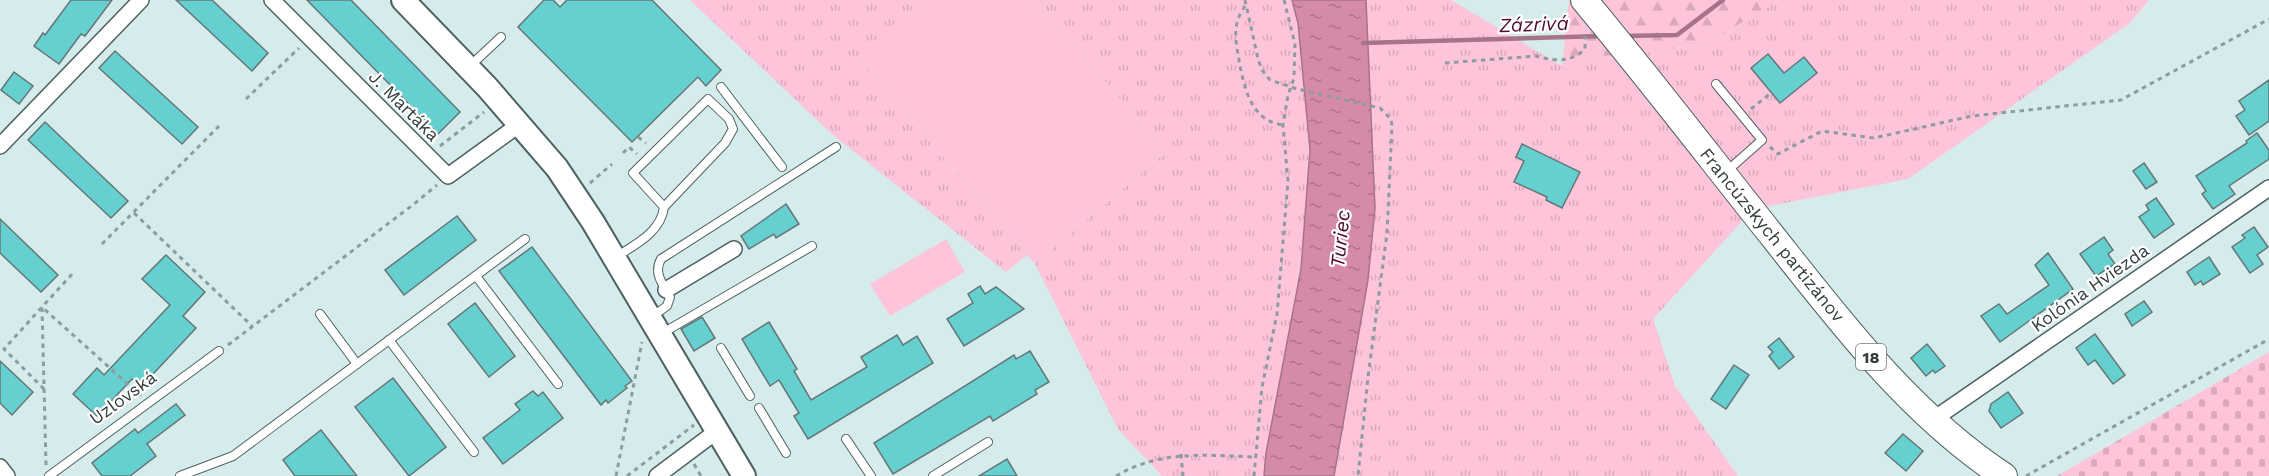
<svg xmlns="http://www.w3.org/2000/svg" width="2269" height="476" viewBox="0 0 2269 476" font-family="'Work Sans',sans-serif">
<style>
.grass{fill:url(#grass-tufts)}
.forest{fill:url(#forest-firs)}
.cemetery{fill:url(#cemetery-stones)}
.pitch{fill:#fec4d9}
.water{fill:url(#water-ripples);stroke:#a57488;stroke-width:1.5}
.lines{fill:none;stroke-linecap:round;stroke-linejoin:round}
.stream{stroke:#a57488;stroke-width:4.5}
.building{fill:#66d0d1;stroke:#647777;stroke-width:1.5}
.lane-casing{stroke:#4e6161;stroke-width:10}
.street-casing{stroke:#4e6161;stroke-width:18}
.secondary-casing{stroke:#4e6161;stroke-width:26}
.primary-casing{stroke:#4e6161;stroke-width:28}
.path{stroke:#8d9d9d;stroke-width:3;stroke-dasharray:4.5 4.5;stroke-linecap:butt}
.lane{stroke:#fff;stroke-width:8}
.street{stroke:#fff;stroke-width:15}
.secondary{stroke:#fff;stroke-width:22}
.primary{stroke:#fff;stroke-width:26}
.labels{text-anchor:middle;stroke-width:4.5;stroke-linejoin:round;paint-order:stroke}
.shield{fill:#fff;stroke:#717777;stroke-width:1.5}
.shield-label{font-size:16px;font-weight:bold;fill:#343d3d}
.street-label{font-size:18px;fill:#343d3d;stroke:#fff}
.water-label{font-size:20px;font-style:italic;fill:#4e0b2d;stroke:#fff}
</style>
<defs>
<pattern id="grass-tufts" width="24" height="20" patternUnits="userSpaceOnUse" patternTransform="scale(1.5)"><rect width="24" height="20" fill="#fec4d9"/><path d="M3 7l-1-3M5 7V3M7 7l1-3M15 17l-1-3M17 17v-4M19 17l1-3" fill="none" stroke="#daa9bb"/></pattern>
<pattern id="forest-firs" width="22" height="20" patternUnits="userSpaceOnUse" patternTransform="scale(1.5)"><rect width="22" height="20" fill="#fec4d9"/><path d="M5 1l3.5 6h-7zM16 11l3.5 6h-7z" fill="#daa9bb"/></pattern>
<pattern id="cemetery-stones" width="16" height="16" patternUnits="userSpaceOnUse" patternTransform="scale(1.5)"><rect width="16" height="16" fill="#fec4d9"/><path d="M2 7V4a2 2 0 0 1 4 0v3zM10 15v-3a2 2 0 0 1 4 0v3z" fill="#daa9bb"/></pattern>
<pattern id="water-ripples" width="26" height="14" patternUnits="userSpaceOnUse" patternTransform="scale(1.5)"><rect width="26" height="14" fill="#d58ba8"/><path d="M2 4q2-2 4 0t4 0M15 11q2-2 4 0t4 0" fill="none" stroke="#ae738a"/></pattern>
</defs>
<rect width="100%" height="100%" fill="#d6ebeb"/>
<g class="grass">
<polygon points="690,0 923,0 858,57 1027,255 1006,272 834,136"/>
<polygon points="1036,0 1451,0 1562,66 1707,43 1780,0 2149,0 2130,23 1908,179 1753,209 1653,319 1675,386 1738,476 1162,476 1118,429 1035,264 1166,152"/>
</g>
<polygon class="forest" points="1569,0 1780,0 1707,43 1562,66"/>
<polygon class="cemetery" points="2269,352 2269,476 2057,476"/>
<g class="pitch">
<polygon points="923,0 1036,0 1166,152 1035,264 857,56"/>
<polygon points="946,239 965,272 890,316 870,284"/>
</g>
<polygon class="water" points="1292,0 1366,0 1375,208 1368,280 1334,476 1264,476 1266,453 1301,269 1310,150 1298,23"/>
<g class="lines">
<g class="stream">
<polyline points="1623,36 1677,35 1723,0"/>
<polyline points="1363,43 1603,36"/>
</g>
</g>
<g class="building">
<polygon points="71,0 112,0 85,36 81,34 59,64 34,46 43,33 45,35"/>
<polygon points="176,0 212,0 268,53 252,71"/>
<polygon points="307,0 351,0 460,112 438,134"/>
<polygon points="544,0 553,0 560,7 567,0 652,0 721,70 706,86 698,77 632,142 518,27"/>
<polygon points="115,51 198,127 182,144 99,68"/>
<polygon points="1768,54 1784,73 1804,57 1817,73 1780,103 1751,68"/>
<polygon points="14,72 33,86 19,104 1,90"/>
<polygon points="2269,80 2269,121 2249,135 2236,116 2245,110 2239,101"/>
<polygon points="45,122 128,201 111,218 28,140"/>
<polygon points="2257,133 2269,150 2269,159 2229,186 2235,194 2213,209 2202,194 2206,191 2196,176 2247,143 2246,141"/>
<polygon points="1522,144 1580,172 1562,208 1546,200 1547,197 1514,182 1524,161 1516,157"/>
<polygon points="2144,163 2157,182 2146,189 2133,171"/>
<polygon points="2156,198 2174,224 2154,238 2139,217 2149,210 2146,205"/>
<polygon points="786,204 799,224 776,238 774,234 749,249 741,236"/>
<polygon points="457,216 476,240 404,295 385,270"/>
<polygon points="0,219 58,275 41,292 0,253"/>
<polygon points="2254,227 2268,247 2257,255 2263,264 2250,273 2232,247 2245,238 2242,235"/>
<polygon points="2104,237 2113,250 2108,254 2115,264 2096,276 2080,254"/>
<polygon points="532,247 632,381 625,386 627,388 608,403 606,400 601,405 499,271"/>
<polygon points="2048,253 2073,289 2000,342 1981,316 1999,304 2007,314 2049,285 2035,265"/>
<polygon points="166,255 205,292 183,316 196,328 141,387 132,379 97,416 73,394 97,368 104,375 170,305 142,279"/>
<polygon points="2209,257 2220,274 2203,285 2201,281 2195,285 2187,272"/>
<polygon points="980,286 985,294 996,287 1024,309 964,346 947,319 973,303 968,294"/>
<polygon points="2144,301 2152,312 2132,326 2125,314"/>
<polygon points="475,303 515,356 489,377 448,324"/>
<polygon points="702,317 715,338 694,351 681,329"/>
<polygon points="769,322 797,369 794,371 811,400 867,367 861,357 897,335 903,345 917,336 933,363 808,439 794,416 799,413 779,380 770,386 742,339"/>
<polygon points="2095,334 2125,375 2113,384 2095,360 2088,365 2076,348"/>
<polygon points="1779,338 1794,357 1779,369 1769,356 1773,352 1768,347"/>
<polygon points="1927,344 1945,366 1935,373 1933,370 1926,376 1911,358"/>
<polygon points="1030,351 1049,382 1035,390 1037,394 993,421 990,416 893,474 874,443 1014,355 1016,359"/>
<polygon points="0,361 33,392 12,415 0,403"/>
<polygon points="1734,365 1749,375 1726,409 1711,399"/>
<polygon points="393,378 446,447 409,476 355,407"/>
<polygon points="533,391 538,396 543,392 563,418 503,464 483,438 520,410 515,404"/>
<polygon points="2008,392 2023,413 2001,428 1989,411 1991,404"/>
<polygon points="176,404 185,415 147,444 156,456 130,476 102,476 92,463 135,429 138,433"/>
<polygon points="321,430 357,476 295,476 283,460"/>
<polygon points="1903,434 1923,451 1906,471 1885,453"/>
<polygon points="1007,459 1017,476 979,476"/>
</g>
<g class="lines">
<g class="lane-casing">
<g id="lane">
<polyline points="471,65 501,37"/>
<polyline points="1716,84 1762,140 1727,171"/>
<polyline points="721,87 782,167"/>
<path d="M616,257C636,244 661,232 664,207L725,143L733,129L729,119L708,99L633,173L664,207"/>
<polyline points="476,276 558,384"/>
<polyline points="320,314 357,364"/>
<path d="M651,317L667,306L670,297C663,285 653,273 661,259L836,147"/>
<polyline points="661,334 812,246"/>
<polyline points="389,340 474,452"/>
<polyline points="721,348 750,396"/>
<polyline points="759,408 786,453"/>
<polyline points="846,439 871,476"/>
<polyline points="49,476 219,351"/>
<polyline points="180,476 233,456 525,239"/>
<polyline points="933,476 988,442"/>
</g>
</g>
<g class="street-casing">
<g id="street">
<polyline points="272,0 448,176 520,124"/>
<polyline points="0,146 141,0"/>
<polyline points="666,290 734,249"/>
<polyline points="1934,419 2269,188"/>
<polyline points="0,467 7,476"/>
<polyline points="657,476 717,431"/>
</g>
</g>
<g class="secondary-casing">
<polyline id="secondary" points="403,0 487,87 557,168 593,222 744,476"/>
</g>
<g class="primary-casing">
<path id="primary" d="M1584,0C1649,78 1711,159 1774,238C1842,324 1911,415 2004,476"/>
</g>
<g class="path">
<polyline points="1245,0 1258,59 1262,70 1270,80 1297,89 1380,108 1391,119 1392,126 1387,233 1368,377 1358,476"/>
<path d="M1245,6C1242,11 1238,17 1237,23C1234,35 1237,48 1239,60C1244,88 1251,121 1283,125"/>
<path d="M1445,63L1536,56C1554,61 1571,63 1585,49V36"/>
<polyline points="246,99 299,48"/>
<polyline points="1751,109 1771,93"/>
<polyline points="638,137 646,143"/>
<polyline points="440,146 484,112"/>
<polyline points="1770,147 1778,154 1822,131 1874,138 1972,116 2121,100 2269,19"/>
<polyline points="623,153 629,147 637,154"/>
<polyline points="590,183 612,164"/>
<polyline points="134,213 252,326"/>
<polyline points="102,244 219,126"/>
<polyline points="228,345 414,204 437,185"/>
<polyline points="44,389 4,349 42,307 141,396"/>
<polyline points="1181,454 1183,476"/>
<polyline points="694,464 701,476"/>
<polyline points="46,465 42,307 75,271"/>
<polyline points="616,476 642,342"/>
<polyline points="627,476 694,425"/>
<path d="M1116,476C1160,450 1205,455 1254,457"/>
<polyline points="1254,476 1262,387 1277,314 1288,181 1283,125 1288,95 1294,78 1295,44 1284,0"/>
<polyline points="2026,476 2269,339"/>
</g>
<use href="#lane" class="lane"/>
<use href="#street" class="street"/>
<use href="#secondary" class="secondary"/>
<use href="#primary" class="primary"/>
</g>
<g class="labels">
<rect class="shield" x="1856" y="344" width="30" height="26" rx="4.5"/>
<g class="shield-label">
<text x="1871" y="363">18</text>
</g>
<g class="street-label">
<text transform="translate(404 106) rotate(45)" y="6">J. Martáka</text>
<text transform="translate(1772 235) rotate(51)" y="6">Francúzskych partizánov</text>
<text transform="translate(2090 288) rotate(-35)" y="6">Kolónia Hviezda</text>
<text transform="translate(123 398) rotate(-36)" y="6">Uzlovská</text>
</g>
<g class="water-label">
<text transform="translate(1534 24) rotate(-2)" y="7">Zázrivá</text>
<text transform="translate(1340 239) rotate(-84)" y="7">Turiec</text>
</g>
</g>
</svg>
